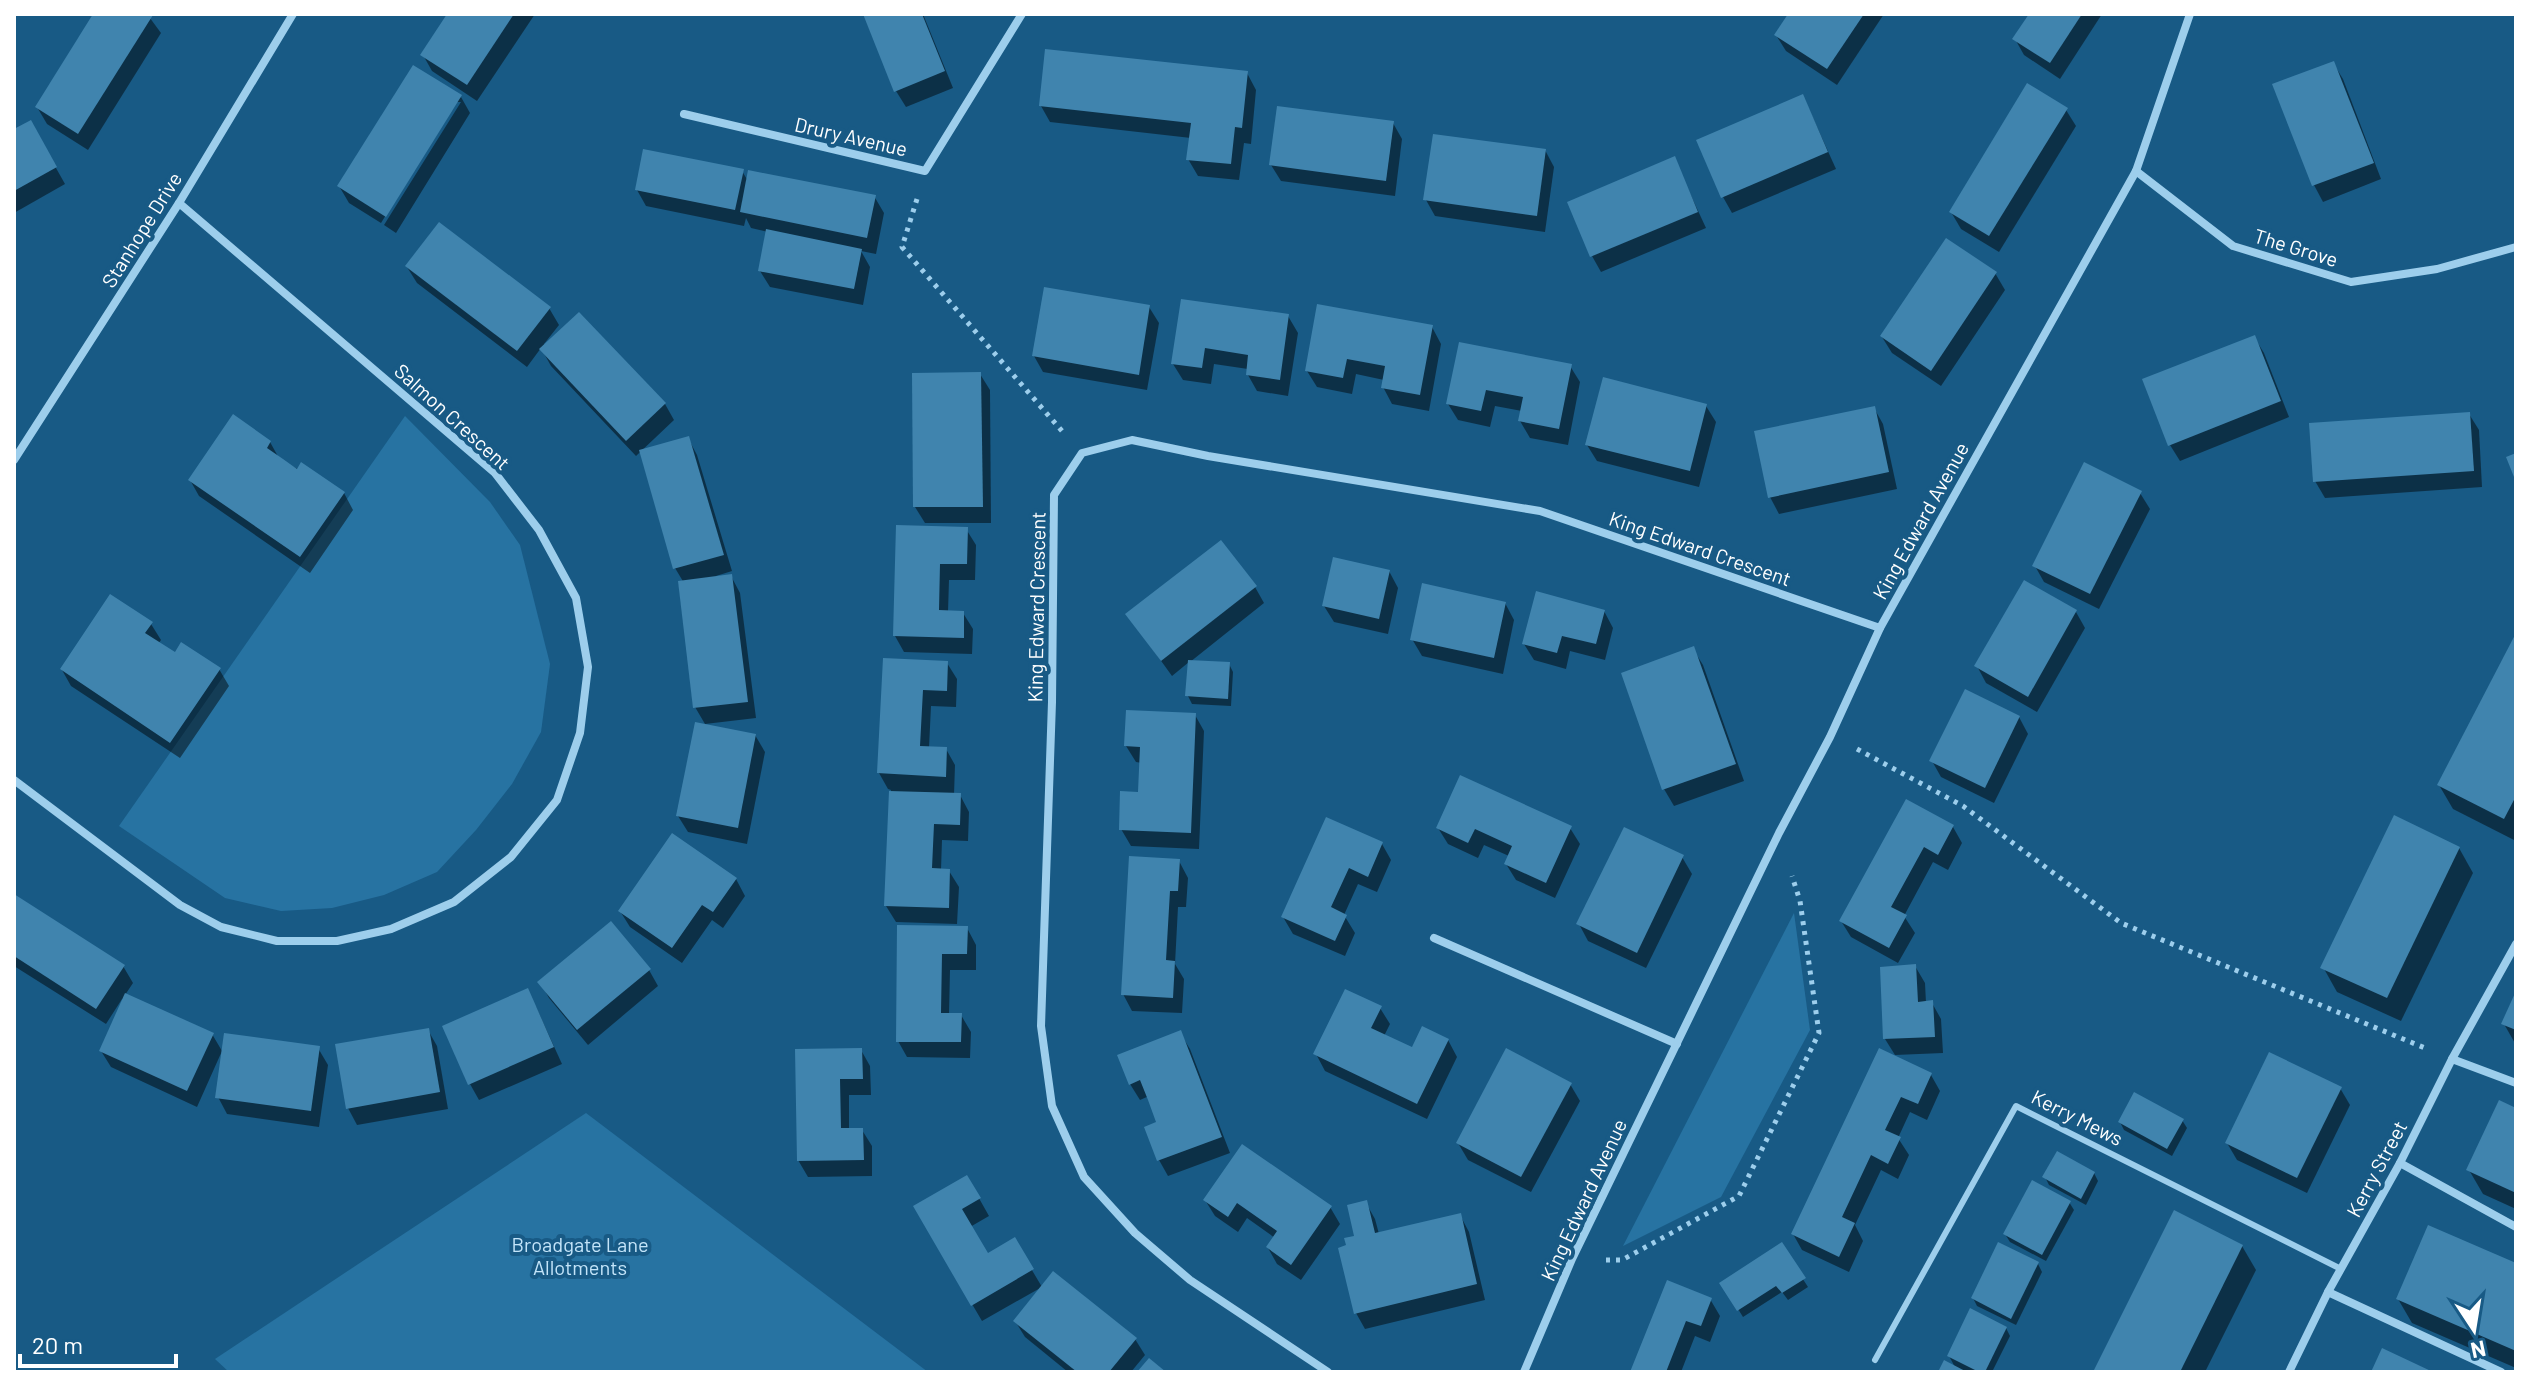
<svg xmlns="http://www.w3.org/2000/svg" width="2530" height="1386" viewBox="0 0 2530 1386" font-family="Barlow,sans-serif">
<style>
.green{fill:#2773a2}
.shadow{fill:#0007}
.building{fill:#4084ae}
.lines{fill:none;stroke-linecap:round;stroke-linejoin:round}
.path{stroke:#9dceec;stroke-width:5;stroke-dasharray:4 6;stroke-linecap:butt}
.lane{stroke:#9dceec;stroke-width:6}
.street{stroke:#9dceec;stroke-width:8}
.labels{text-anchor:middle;stroke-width:8;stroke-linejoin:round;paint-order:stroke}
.street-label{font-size:20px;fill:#fff;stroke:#185a85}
.park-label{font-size:20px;fill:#c3e4f9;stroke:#185a85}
</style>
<rect width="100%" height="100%" fill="#185a85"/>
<g class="green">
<polygon points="405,416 490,502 520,545 550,664 541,732 512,784 476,830 437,872 384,895 332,908 281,911 225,898 119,826"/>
<polygon points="1794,913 1810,1030 1721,1197 1623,1246"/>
<polygon points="586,1113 928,1372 229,1372 215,1359"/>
</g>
<g class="shadow">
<polygon points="95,14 147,14 161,33 88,150 47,124 37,107"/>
<polygon points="450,14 535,14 477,101 432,71 423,55"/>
<polygon points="865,14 923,14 953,88 906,107 896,91"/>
<polygon points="1790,14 1884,14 1837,85 1786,51 1776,35"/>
<polygon points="2031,14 2102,14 2060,79 2024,55 2015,39"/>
<polygon points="2333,63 2343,79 2381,179 2323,202 2314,185 2274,86"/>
<polygon points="1247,73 1256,90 1251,144 1244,143 1239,180 1198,176 1188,159 1191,138 1050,122 1041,106"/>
<polygon points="1803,96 1836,169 1732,213 1723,197"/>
<polygon points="461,97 470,113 396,233 384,225 461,102 456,102 381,223 349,203 339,186"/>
<polygon points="2066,110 2076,126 1999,252 1961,229 1951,212"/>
<polygon points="30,122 65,184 14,213 14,131"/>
<polygon points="1393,123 1402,139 1395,196 1281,181 1271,165"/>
<polygon points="1545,150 1554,167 1545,232 1435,216 1426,200"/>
<polygon points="1674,159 1706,228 1601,272 1592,256"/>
<polygon points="742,171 748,181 874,196 884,213 876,254 861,251 870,267 863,305 770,287 760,271 768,232 751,228 746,218 744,226 646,206 637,190"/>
<polygon points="407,267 549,308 559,325 544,344 546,345 665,404 674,420 636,456 551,366 541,348 527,367 417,283"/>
<polygon points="1995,273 2005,290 1941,386 1892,353 1882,337"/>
<polygon points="1183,301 1288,316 1298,333 1288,396 1257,391 1248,375 1248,369 1214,364 1211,384 1183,380 1173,364"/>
<polygon points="1149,307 1159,323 1147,390 1043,372 1034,356"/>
<polygon points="1432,327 1441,344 1429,411 1392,404 1383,387 1384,380 1356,374 1352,394 1317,387 1307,371"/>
<polygon points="2254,337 2264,353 2289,417 2180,461 2170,445"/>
<polygon points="1460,344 1570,366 1580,382 1568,445 1530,438 1520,421 1522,411 1495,406 1490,427 1458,420 1448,404"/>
<polygon points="980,374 990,390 991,523 925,523 915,507"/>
<polygon points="1706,406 1716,422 1699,487 1597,461 1587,445"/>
<polygon points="1874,408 1883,424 1897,489 1779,514 1770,497"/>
<polygon points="2469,414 2479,430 2482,487 2325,498 2315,481"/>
<polygon points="688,438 697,455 732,571 716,576 717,578 731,576 740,593 756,718 705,724 695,707 684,583 675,568"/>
<polygon points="270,442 280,460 344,493 353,510 310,573 199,496 190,480"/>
<polygon points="2140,493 2150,509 2099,609 2044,582 2035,566"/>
<polygon points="898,527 966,529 976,545 975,580 949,580 948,612 963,613 973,629 972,654 904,652 895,636"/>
<polygon points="1389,571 1398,588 1388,634 1334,622 1324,606"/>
<polygon points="1255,587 1264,603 1190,662 1229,664 1233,672 1231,706 1192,704 1188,696 1189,662 1172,676 1128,615"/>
<polygon points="1505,603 1514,620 1503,674 1422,656 1412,639"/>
<polygon points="1604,611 1613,628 1605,660 1570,651 1566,669 1534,660 1524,644"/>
<polygon points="2076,612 2085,628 2037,712 1986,683 1977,666"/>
<polygon points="151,624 161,640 158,644 175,655 219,669 229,686 180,758 71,686 62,670"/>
<polygon points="2516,637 2516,841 2453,809 2439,785"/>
<polygon points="1693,649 1703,665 1744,781 1674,806 1664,789 1623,674"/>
<polygon points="884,660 947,663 957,679 956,707 931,706 929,748 946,749 955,765 954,795 960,795 969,812 968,841 942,840 941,870 949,871 959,887 957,924 896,922 886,906 891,790 888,789 879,773"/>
<polygon points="1195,715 1204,731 1199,849 1131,846 1121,829 1140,794 1142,763 1136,762 1126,746"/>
<polygon points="2019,717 2028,734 1994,803 1941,777 1932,761"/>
<polygon points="755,735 765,752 747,844 688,832 678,816"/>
<polygon points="1907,802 1953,827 1962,843 1948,870 1933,862 1904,916 1915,933 1898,963 1851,937 1841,921"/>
<polygon points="1327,819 1382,844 1391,860 1377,892 1358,884 1344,915 1355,933 1345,956 1293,934 1283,917"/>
<polygon points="1438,828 1570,828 1580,844 1555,898 1516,880 1506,864 1509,856 1484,845 1478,858 1448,844"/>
<polygon points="2459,848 2473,873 2401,1021 2337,992 2323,967"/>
<polygon points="1682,857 1692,874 1646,968 1588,941 1579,924"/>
<polygon points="1179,861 1188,878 1186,907 1178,907 1175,964 1184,979 1182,1013 1132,1011 1123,994"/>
<polygon points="736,879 745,896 723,928 712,920 682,963 630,927 620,911"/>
<polygon points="14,896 123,966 133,983 125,995 212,1034 222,1051 197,1107 111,1067 101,1051 124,1000 122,999 106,1024 14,966"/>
<polygon points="899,927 967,928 976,945 976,970 950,970 949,1015 961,1015 971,1032 970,1058 907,1057 898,1041"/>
<polygon points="1915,966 1925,983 1926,1003 1932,1003 1941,1019 1943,1053 1895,1055 1885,1039"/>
<polygon points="649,970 658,986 588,1045 549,998 540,982"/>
<polygon points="2516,996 2516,1045 2504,1024"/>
<polygon points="536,1007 562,1064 479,1100 470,1084"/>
<polygon points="1380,1008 1390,1024 1384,1036 1413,1049 1448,1040 1457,1057 1427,1119 1325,1071 1316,1054"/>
<polygon points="428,1030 437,1046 448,1109 357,1125 348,1108"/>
<polygon points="1180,1033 1190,1049 1230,1153 1168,1176 1159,1160 1159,1123 1149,1096 1140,1100 1130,1084"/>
<polygon points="318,1048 328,1065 319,1127 227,1114 218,1097"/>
<polygon points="861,1050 870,1066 871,1095 849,1095 849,1130 862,1130 872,1146 872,1176 808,1177 798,1160 797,1051"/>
<polygon points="1880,1051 1931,1075 1940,1091 1927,1120 1910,1112 1898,1138 1909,1155 1898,1179 1881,1170 1855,1225 1863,1241 1849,1272 1802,1250 1793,1234"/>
<polygon points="1570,1084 1580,1101 1531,1192 1468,1160 1458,1143"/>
<polygon points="2340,1088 2350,1105 2307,1193 2237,1160 2227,1143"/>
<polygon points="2516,1110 2516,1209 2483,1194 2469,1170"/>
<polygon points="2182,1120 2187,1128 2172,1156 2124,1130 2120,1122"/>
<polygon points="2094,1173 2098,1181 2086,1205 2049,1185 2045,1177"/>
<polygon points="967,1177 989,1216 970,1227 987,1255 1014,1240 1042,1287 982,1321 915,1207"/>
<polygon points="1205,1200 1330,1207 1340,1224 1301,1280 1277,1264 1268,1248 1275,1238 1247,1218 1238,1232 1215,1216"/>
<polygon points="2069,1202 2074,1210 2046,1261 2010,1242 2005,1234"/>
<polygon points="1366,1203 1375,1219 1379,1234 1460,1215 1469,1232 1485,1300 1365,1329 1356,1313 1356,1237"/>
<polygon points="1781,1245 1808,1287 1788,1300 1782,1292 1743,1317 1722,1283"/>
<polygon points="2242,1246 2256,1270 2205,1372 2095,1372"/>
<polygon points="2038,1264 2042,1272 2016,1325 1977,1306 1973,1298"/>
<polygon points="2516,1265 2516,1368 2412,1323 2398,1299"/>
<polygon points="1668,1282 1710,1299 1720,1316 1710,1342 1695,1336 1681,1372 1632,1372"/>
<polygon points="1015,1321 1135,1339 1145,1355 1131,1372 1068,1372 1025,1337"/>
<polygon points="2006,1328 2010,1336 1992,1372 1941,1372 1956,1369 1949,1356"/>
</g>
<g class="building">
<polygon points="93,14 153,15 78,134 35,107"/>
<polygon points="447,14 514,14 467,85 420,55"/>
<polygon points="863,14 922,14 945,71 894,92"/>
<polygon points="1788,14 1864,14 1827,69 1774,35"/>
<polygon points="2029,14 2082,14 2050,63 2012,39"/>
<polygon points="1045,49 1248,71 1242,128 1235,127 1231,164 1186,160 1191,123 1039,106"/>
<polygon points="2334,61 2374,163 2312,186 2272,84"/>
<polygon points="413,65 462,95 386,217 337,186"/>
<polygon points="2027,83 2068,108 1989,236 1949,212"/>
<polygon points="1803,94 1828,152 1721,198 1696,140"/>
<polygon points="1277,106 1394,121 1386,181 1269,165"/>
<polygon points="31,120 57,167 14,191 14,129"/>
<polygon points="1433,134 1546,149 1537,216 1423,200"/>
<polygon points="643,149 744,169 735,210 635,190"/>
<polygon points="1675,156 1698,212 1590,257 1567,202"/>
<polygon points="748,170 876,195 867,238 740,212"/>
<polygon points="439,222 551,307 517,351 405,266"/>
<polygon points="766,229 862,249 854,289 758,271"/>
<polygon points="1946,238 1997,272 1931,371 1880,336"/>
<polygon points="1044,287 1150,305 1139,375 1032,356"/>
<polygon points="1181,299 1289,314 1280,380 1246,375 1248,355 1205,348 1202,368 1171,364"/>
<polygon points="1317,304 1433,325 1420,395 1381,388 1385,366 1347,359 1343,378 1305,371"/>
<polygon points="579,312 666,403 626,441 539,349"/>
<polygon points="2255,335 2281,401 2168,446 2142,379"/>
<polygon points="1459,342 1572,364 1559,429 1518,421 1523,397 1486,390 1481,411 1446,404"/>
<polygon points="981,372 983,507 913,507 912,373"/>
<polygon points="1603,377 1707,404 1690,471 1585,445"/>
<polygon points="1875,406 1889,472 1768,498 1754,431"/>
<polygon points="2470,412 2474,471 2313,482 2309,423"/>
<polygon points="233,414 271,441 267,448 283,459 297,469 301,462 345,492 300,557 188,480"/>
<polygon points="689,436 724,555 673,569 639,450"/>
<polygon points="2516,453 2516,482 2506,457"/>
<polygon points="2084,462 2142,491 2090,594 2032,566"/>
<polygon points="896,525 968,527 967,564 940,564 939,610 964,611 964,638 893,636"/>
<polygon points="1221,540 1257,586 1161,661 1125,614"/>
<polygon points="1333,557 1390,570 1379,619 1322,606"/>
<polygon points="732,574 748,702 693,708 678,581"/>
<polygon points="2024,580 2077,610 2028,697 1974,666"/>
<polygon points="1422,583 1506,602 1494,658 1410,640"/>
<polygon points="1536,591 1605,610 1596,644 1562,636 1557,653 1522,644"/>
<polygon points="110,594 153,622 145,633 175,652 181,642 221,668 170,743 60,669"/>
<polygon points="2516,633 2516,796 2504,819 2437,785"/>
<polygon points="1694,646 1736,764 1662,790 1621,673"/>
<polygon points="883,658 948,661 947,691 923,690 920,746 947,747 946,777 877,773"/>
<polygon points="1188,660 1230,662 1228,699 1185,696"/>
<polygon points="1965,689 2020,716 1985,788 1929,761"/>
<polygon points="1126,710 1196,713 1191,833 1119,830 1120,791 1138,792 1140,747 1124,746"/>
<polygon points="695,722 756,734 738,828 676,816"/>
<polygon points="1460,775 1572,826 1546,883 1504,864 1512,846 1475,829 1468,843 1436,828"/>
<polygon points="889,791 961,793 960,825 934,824 932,868 950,869 949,908 884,906"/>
<polygon points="1906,799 1954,825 1938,855 1924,847 1891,907 1907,915 1889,948 1839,921"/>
<polygon points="2394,815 2460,847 2387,998 2320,968"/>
<polygon points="1326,817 1383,842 1368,877 1349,868 1331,907 1347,915 1335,941 1281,917"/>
<polygon points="1624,827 1684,855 1637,953 1576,924"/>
<polygon points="672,833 737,878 713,912 702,905 672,948 618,911"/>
<polygon points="1129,856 1180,859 1178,891 1170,891 1166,960 1175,961 1173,998 1121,995"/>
<polygon points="14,894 125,965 96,1009 14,956"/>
<polygon points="611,921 651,969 577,1030 537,982"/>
<polygon points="897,925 968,926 967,954 942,954 941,1013 962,1013 961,1042 896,1042"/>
<polygon points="1916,964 1918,1002 1933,1000 1935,1037 1883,1039 1880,967"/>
<polygon points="528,988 554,1047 468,1085 442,1026"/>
<polygon points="1345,989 1382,1006 1371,1028 1412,1047 1422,1026 1449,1039 1417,1104 1313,1054"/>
<polygon points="2516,991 2516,1030 2501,1024"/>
<polygon points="125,993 214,1033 187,1091 99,1051"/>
<polygon points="429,1028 440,1092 346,1109 335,1044"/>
<polygon points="1181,1030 1222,1137 1157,1161 1144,1127 1156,1122 1148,1100 1140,1080 1129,1085 1117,1055"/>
<polygon points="224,1033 320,1046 311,1111 215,1098"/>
<polygon points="862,1048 863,1079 840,1079 841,1128 863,1128 864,1160 797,1161 795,1049"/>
<polygon points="1506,1048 1572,1083 1521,1177 1456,1143"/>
<polygon points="1879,1048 1932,1073 1918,1104 1901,1097 1885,1130 1901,1137 1888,1164 1871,1155 1842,1217 1855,1223 1839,1257 1791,1234"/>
<polygon points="2269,1052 2342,1087 2297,1178 2225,1143"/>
<polygon points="2134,1092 2184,1119 2167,1149 2118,1122"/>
<polygon points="2499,1100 2516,1108 2516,1193 2466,1170"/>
<polygon points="1242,1144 1332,1206 1291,1265 1266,1247 1277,1231 1237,1203 1228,1217 1203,1200"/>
<polygon points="2057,1151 2095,1172 2081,1199 2042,1177"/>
<polygon points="967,1175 981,1198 962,1209 988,1253 1015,1237 1034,1269 971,1306 913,1206"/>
<polygon points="2032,1180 2071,1201 2042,1255 2003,1234"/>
<polygon points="1367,1200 1375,1233 1461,1213 1477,1284 1354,1314 1338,1248 1346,1245 1344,1238 1354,1236 1347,1205"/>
<polygon points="2174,1210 2243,1245 2180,1372 2093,1372"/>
<polygon points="2428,1225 2516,1263 2516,1351 2396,1299"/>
<polygon points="1782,1242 1806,1278 1782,1293 1776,1286 1737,1311 1719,1283"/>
<polygon points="1998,1242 2039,1262 2011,1319 1971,1298"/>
<polygon points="1053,1271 1137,1338 1109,1372 1077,1372 1013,1321"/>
<polygon points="1667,1280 1712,1298 1701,1326 1686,1321 1666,1372 1630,1372"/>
<polygon points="1970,1308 2007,1327 1985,1372 1979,1372 1947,1356"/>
<polygon points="2382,1348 2433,1372 2371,1372"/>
<polygon points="1149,1358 1166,1372 1137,1372"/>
<polygon points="1944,1360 1967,1372 1938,1372"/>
</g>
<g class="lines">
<g class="path">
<polyline points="917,199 902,247 1062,431"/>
<polyline points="1857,749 1963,806 2121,923 2425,1048"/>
<polyline points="1606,1260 1622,1260 1739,1196 1819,1033 1800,901 1792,876"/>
</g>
<polyline class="lane" points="1875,1360 2016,1106 2341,1269"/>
<g class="street">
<polyline points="684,114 925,171 1022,14"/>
<polyline points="2136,171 2233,246 2351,282 2437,269 2516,247"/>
<polyline points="14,460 179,203 293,14"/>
<polyline points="14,780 180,905 221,927 277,941 337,941 391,929 454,902 511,857 557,800 580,733 588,667 576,598 539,530 495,473 179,203"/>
<polyline points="1434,938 1677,1044"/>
<polyline points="2452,1059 2516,1083"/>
<polyline points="2400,1163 2516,1227"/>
<polyline points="2328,1292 2501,1372"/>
<polyline points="1328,1372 1190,1280 1135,1233 1084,1177 1052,1106 1041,1026 1052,702 1054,495 1082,453 1132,440 1208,456 1540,511 1880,628"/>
<polyline points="1524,1372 1572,1259 1779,833 1830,737 1880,628 2136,171 2190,14"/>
<polyline points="2289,1372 2328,1292 2400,1163 2452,1059 2516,944"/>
</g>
</g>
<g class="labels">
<g class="street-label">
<text transform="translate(851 137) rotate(13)" y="7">Drury Avenue</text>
<text transform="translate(142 230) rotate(-58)" y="7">Stanhope Drive</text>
<text transform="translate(2296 248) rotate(17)" y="7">The Grove</text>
<text transform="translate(452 417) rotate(42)" y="7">Salmon Crescent</text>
<text transform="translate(1921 521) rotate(-61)" y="7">King Edward Avenue</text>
<text transform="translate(1700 549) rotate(19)" y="7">King Edward Crescent</text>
<text transform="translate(1037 607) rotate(-89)" y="7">King Edward Crescent</text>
<text transform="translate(2077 1118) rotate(27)" y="7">Kerry Mews</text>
<text transform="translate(2377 1169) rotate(-62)" y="7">Kerry Street</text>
<text transform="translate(1584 1200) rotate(-65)" y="7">King Edward Avenue</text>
</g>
<g class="park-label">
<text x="580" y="1252">Broadgate Lane<tspan x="580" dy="23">Allotments</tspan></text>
</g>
</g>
<rect width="2530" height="1386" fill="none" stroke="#ffffff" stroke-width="32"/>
<g transform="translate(2474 1330) rotate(168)" stroke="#185a85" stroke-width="6" paint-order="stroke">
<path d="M0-6L14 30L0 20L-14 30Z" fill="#ffffff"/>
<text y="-12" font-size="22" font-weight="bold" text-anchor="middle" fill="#ffffff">N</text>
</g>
<path d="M20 1354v12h156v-12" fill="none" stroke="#ffffff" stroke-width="4"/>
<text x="32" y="1354" font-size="24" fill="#ffffff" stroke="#185a85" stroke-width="6" paint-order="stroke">20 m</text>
</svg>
